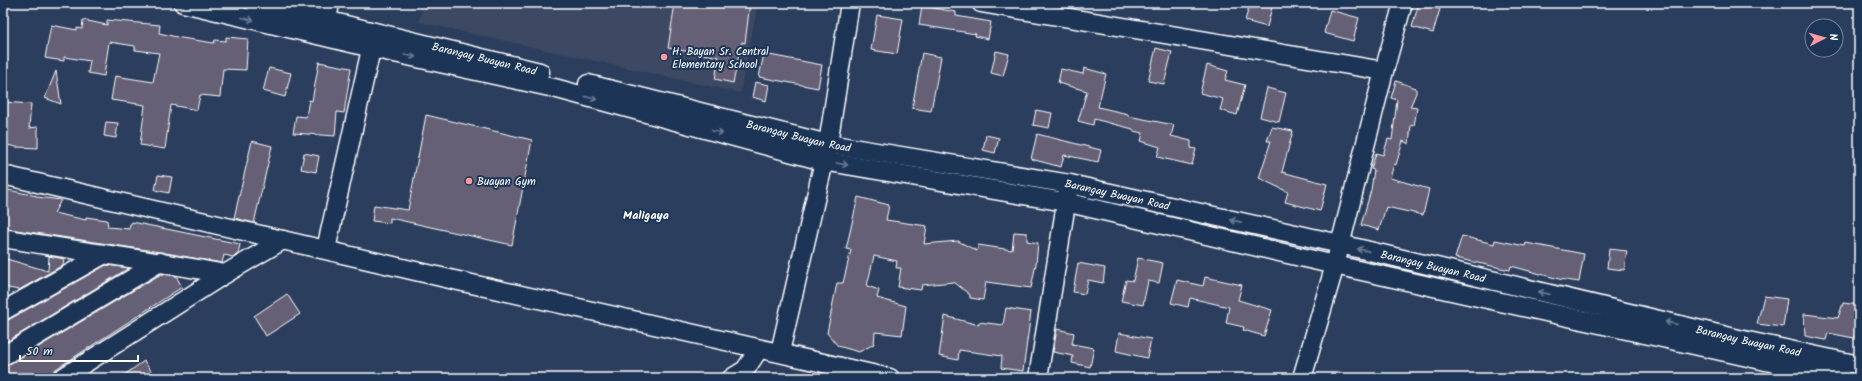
<svg xmlns="http://www.w3.org/2000/svg" width="1862" height="381" viewBox="0 0 1862 381" font-family="Kalam,sans-serif">
<style>
.built{fill:#3c4864}
.building{fill:#656075;stroke:#fff}
.lines{fill:none;stroke-linecap:round;stroke-linejoin:round}
.minor-casing{stroke:#fff;stroke-width:21}
.minor{stroke:#1d3557;stroke-width:18}
.oneway{stroke:#6c7c92}
.poi-dot{fill:#ff9aa2;stroke:#1d3557;stroke-width:1.5}
.labels{text-anchor:middle;stroke-width:4;stroke-linejoin:round;paint-order:stroke}
.poi-label{font-size:11px;fill:#fff;stroke:#1d3557;text-anchor:start}
.street-label{font-size:11px;fill:#fff;stroke:#1d3557}
.neighbourhood-label{font-size:12px;font-weight:bold;fill:#fff;stroke:#1d3557}
</style>
<rect width="100%" height="100%" fill="#2b3e5d"/>
<filter id="ink" filterUnits="userSpaceOnUse"><feTurbulence type="fractalNoise" baseFrequency=".025" numOctaves="2"/><feDisplacementMap in="SourceGraphic" scale="8" xChannelSelector="R" yChannelSelector="G"/><feConvolveMatrix kernelMatrix="1 2 1 2 8 2 1 2 1" color-interpolation-filters="sRGB"/></filter>
<g filter="url(#ink)">
<polygon class="built" points="423,3 758,3 740,93 419,22"/>
<g class="building">
<polygon points="675,3 750,3 745,43 742,42 733,83 715,79 719,57 668,48"/>
<polygon points="1250,3 1273,3 1267,27 1245,21"/>
<polygon points="1419,3 1438,3 1436,8 1440,9 1433,33 1412,27"/>
<polygon points="922,6 956,12 956,16 991,22 988,39 975,36 976,34 919,25"/>
<polygon points="1330,10 1359,18 1353,41 1324,33"/>
<polygon points="877,15 903,19 897,54 871,50"/>
<polygon points="83,20 107,25 107,20 160,25 159,33 181,38 214,43 215,40 226,41 226,37 248,39 246,70 223,69 220,97 200,95 197,110 171,105 165,149 140,145 145,105 111,100 115,76 153,82 159,53 135,50 135,46 109,42 104,76 88,73 90,61 64,57 64,61 45,58 51,25 77,30 77,28 82,29"/>
<polygon points="1156,48 1172,52 1164,84 1148,81"/>
<polygon points="996,51 1009,54 1003,76 991,73"/>
<polygon points="922,53 941,57 931,111 912,108"/>
<polygon points="764,54 822,65 818,88 759,77"/>
<polygon points="319,62 351,68 344,113 337,112 335,136 293,133 296,116 306,117 309,100 312,101"/>
<polygon points="1207,65 1228,71 1225,80 1245,85 1237,115 1220,110 1223,99 1200,93"/>
<polygon points="269,68 291,73 285,97 263,91"/>
<polygon points="1084,68 1106,74 1098,107 1128,114 1128,116 1174,125 1171,136 1191,141 1191,148 1196,149 1192,165 1157,157 1160,147 1141,141 1143,133 1133,131 1133,129 1094,119 1093,125 1078,121 1087,91 1058,83 1061,69 1083,74"/>
<polygon points="56,71 61,104 45,98"/>
<polygon points="1396,81 1416,88 1416,93 1410,107 1417,108 1414,126 1411,125 1409,144 1403,141 1396,165 1394,164 1390,178 1429,189 1423,215 1386,207 1379,230 1361,225 1371,190 1374,170 1371,169 1376,153 1383,155 1388,139 1392,140 1397,100 1391,98"/>
<polygon points="755,82 769,85 766,101 752,97"/>
<polygon points="1267,88 1286,93 1279,122 1260,117"/>
<polygon points="3,102 31,104 29,128 38,127 38,148 16,147 3,144"/>
<polygon points="1036,110 1052,113 1049,128 1033,125"/>
<polygon points="426,115 532,140 512,245 390,218 390,223 372,221 374,205 408,210"/>
<polygon points="106,122 118,123 116,138 104,136"/>
<polygon points="1272,127 1293,131 1282,172 1327,184 1320,211 1285,202 1288,192 1259,178 1271,141 1267,141"/>
<polygon points="1037,134 1101,150 1098,162 1064,155 1061,167 1031,159"/>
<polygon points="986,135 999,138 995,153 983,150"/>
<polygon points="252,141 272,146 254,223 234,218"/>
<polygon points="304,153 319,156 316,172 301,169"/>
<polygon points="158,175 172,177 169,193 155,190"/>
<polygon points="3,189 37,196 37,197 61,200 54,213 86,220 86,217 107,220 108,227 129,229 130,224 131,224 132,222 240,244 238,254 233,257 224,255 222,263 160,252 3,228"/>
<polygon points="858,197 889,205 886,220 927,226 924,244 958,241 977,251 978,245 1012,250 1014,232 1027,233 1027,241 1038,243 1036,264 1031,288 986,282 983,300 970,298 970,295 954,282 922,285 921,290 898,287 901,268 896,268 897,261 874,256 867,286 879,290 877,298 906,306 902,335 875,332 874,344 859,352 838,346 827,333 837,283 843,283 851,250 846,249"/>
<polygon points="1462,236 1494,244 1495,240 1525,246 1526,243 1584,254 1579,282 1559,279 1511,266 1510,270 1455,258"/>
<polygon points="1609,249 1627,251 1624,270 1607,268"/>
<polygon points="49,256 64,259 63,265 19,290 3,287 3,258 48,271"/>
<polygon points="1138,258 1163,263 1159,283 1148,281 1143,305 1121,301 1126,280 1133,281"/>
<polygon points="1078,263 1105,268 1103,283 1088,280 1085,294 1073,292"/>
<polygon points="106,265 129,268 3,344 3,321 8,320"/>
<polygon points="161,274 176,276 182,287 56,369 47,377 44,374 38,378 6,378 3,373 3,366 8,365"/>
<polygon points="1205,277 1242,285 1238,300 1272,310 1264,336 1243,330 1244,327 1226,323 1229,307 1190,298 1188,307 1171,303 1177,280 1203,286"/>
<polygon points="287,294 300,314 266,336 254,316"/>
<polygon points="1764,296 1787,299 1783,327 1757,324"/>
<polygon points="1843,303 1859,305 1859,317 1854,338 1828,333 1826,340 1805,336 1804,314 1838,318"/>
<polygon points="1006,308 1031,312 1023,371 1001,368 1002,356 959,350 958,360 939,356 945,316 979,325 979,322 1003,325"/>
<polygon points="1057,329 1074,333 1072,344 1094,348 1090,367 1072,363 1073,356 1053,352"/>
<polygon points="1119,333 1151,339 1147,358 1116,351"/>
<polygon points="144,361 156,378 120,378"/>
</g>
<g class="lines">
<g class="minor-casing">
<g id="minor">
<polyline points="183,3 372,48 554,88 823,161 1065,202 1335,265 1842,378"/>
<path id="s1" d="M255,3L540,72"/>
<polyline points="981,3 1384,71"/>
<polyline points="325,32 330,3"/>
<path id="s2" d="M588,84L828,144L1070,184L1340,244L1743,340L1859,365"/>
<polyline points="3,175 454,280 890,378"/>
<path d="M3,238C77,251 151,260 225,274"/>
<polyline points="326,249 374,36"/>
<polyline points="3,311 103,255"/>
<polyline points="780,352 828,144 850,3"/>
<polyline points="3,356 160,262"/>
<polyline points="62,378 225,274 283,240"/>
<polyline points="732,378 745,370 759,349"/>
<polyline points="1038,378 1068,191"/>
<polyline points="1302,378 1335,265 1384,71 1403,3"/>
</g>
</g>
<use href="#minor" class="minor"/>
</g>
<defs><path id="oneway-shaft" d="M-6 0H5M1.5-3L5.5 0L1.5 3" fill="none" stroke-width="1.6" stroke-linecap="round" stroke-linejoin="round"/></defs>
<g class="oneway">
<use href="#oneway-shaft" transform="translate(248 19) rotate(14)"/>
<use href="#oneway-shaft" transform="translate(410 56) rotate(12)"/>
<use href="#oneway-shaft" transform="translate(591 98) rotate(15)"/>
<use href="#oneway-shaft" transform="translate(717 132) rotate(15)"/>
<use href="#oneway-shaft" transform="translate(842 164) rotate(10)"/>
<use href="#oneway-shaft" transform="translate(1236 221) rotate(-167)"/>
<use href="#oneway-shaft" transform="translate(1363 250) rotate(-167)"/>
<use href="#oneway-shaft" transform="translate(1544 293) rotate(-167)"/>
<use href="#oneway-shaft" transform="translate(1671 323) rotate(-167)"/>
</g>
</g>
<g class="poi-dot">
<circle cx="664" cy="57" r="4"/>
<circle cx="469" cy="181" r="4"/>
</g>
<g class="labels">
<g class="poi-label">
<text x="672" y="55">H. Bayan Sr. Central<tspan x="672" dy="13">Elementary School</tspan></text>
<text x="477" y="185">Buayan Gym</text>
</g>
<g class="street-label">
<text dy="4" stroke="none"><textPath href="#s1" startOffset="236">Barangay Buayan Road</textPath></text>
<text dy="4" stroke="none"><textPath href="#s2" startOffset="217">Barangay Buayan Road</textPath></text>
<text dy="4" stroke="none"><textPath href="#s2" startOffset="541">Barangay Buayan Road</textPath></text>
<text dy="4" stroke="none"><textPath href="#s2" startOffset="865">Barangay Buayan Road</textPath></text>
<text dy="4" stroke="none"><textPath href="#s2" startOffset="1189">Barangay Buayan Road</textPath></text>
</g>
<g class="neighbourhood-label">
<text x="646" y="219">Maligaya</text>
</g>
</g>
<rect width="1862" height="381" fill="none" stroke="#1d3557" stroke-width="16"/>
<rect x="8" y="8" width="1846" height="365" fill="none" stroke="#fff" stroke-width="1.5" filter="url(#ink)"/>
<g transform="translate(1824 38) rotate(84)"><circle r="19" fill="#1d3557" stroke="#77869a"/>
<path d="M0-3L7 15L0 10L-7 15Z" fill="#ff9aa2"/>
<text y="-6" font-size="11" font-weight="bold" text-anchor="middle" fill="#ffffff">N</text>
</g>
<path d="M20 355v6h118v-6" fill="none" stroke="#ffffff" stroke-width="2"/>
<text x="26" y="355" font-size="12" fill="#ffffff" stroke="#1d3557" stroke-width="3" paint-order="stroke">50 m</text>
</svg>
